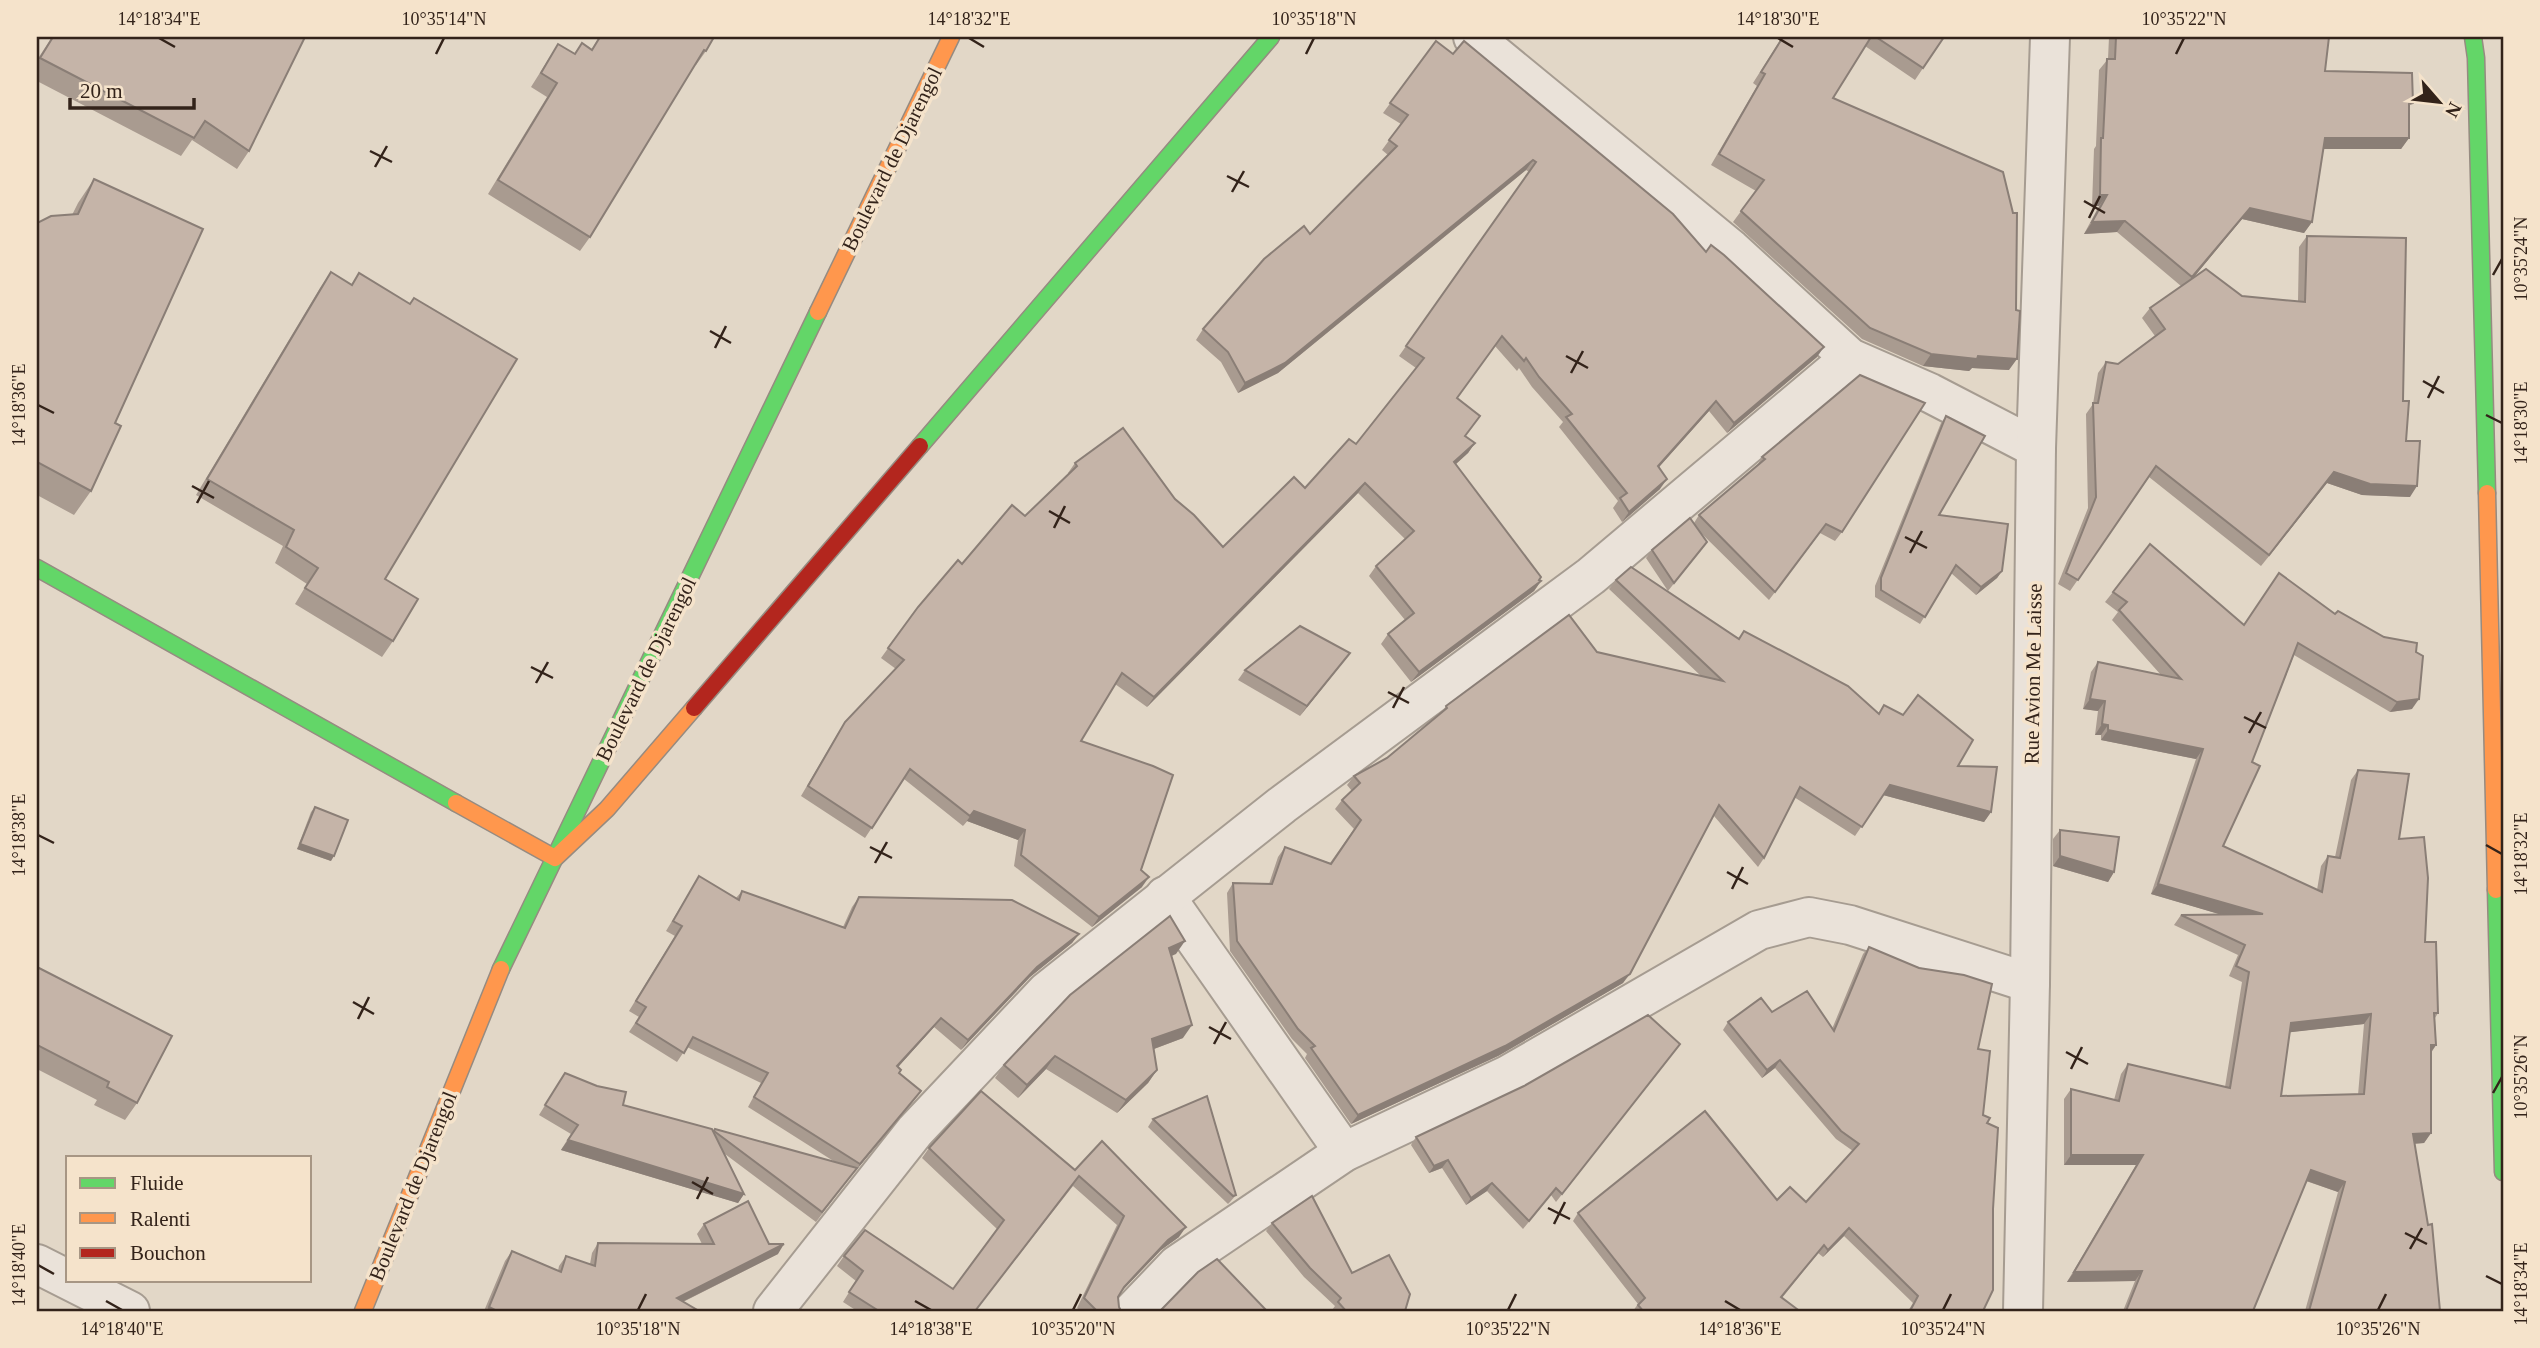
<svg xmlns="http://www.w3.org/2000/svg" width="2540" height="1348" viewBox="0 0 2540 1348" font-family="Georgia,serif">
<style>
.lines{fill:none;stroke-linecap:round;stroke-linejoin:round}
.street-casing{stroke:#a69c91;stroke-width:42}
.fast-casing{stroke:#968b81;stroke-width:19}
.slow-casing{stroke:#968b81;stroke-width:19}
.jam-casing{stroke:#968b81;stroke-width:19}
.street{stroke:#eae2d9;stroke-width:38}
.fast{stroke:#63d668;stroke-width:16}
.slow{stroke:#ff974d;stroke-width:16}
.jam{stroke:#b3261e;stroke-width:16}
.wall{fill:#a99b90;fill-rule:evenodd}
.shaded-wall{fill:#8a7e76}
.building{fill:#c5b4a8;stroke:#8a7e76;stroke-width:2;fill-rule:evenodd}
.ticks{fill:none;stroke:#33231a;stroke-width:2.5}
.labels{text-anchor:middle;stroke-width:7;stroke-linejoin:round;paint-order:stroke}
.street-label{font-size:21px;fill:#33231a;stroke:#f5e3cb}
.neatline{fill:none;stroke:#33231a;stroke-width:2.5}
.ticks-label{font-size:18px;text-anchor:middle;fill:#33231a}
</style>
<rect width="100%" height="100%" fill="#e2d7c7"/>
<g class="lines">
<g class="street-casing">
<g id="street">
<polyline points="1473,37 1731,249 1850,358 1930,393 2036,448"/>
<polyline points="1165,896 1344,1152"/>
<polyline points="37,1264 130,1311"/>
<polyline points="773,1311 915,1131 1046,992 1282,805 1591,576 1850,358"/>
<polyline points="1133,1311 1177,1265 1344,1152 1508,1075 1759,930 1809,917 1850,925 2030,983"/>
<polyline points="2023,1311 2030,983 2036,448 2050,37"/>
</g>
</g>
<g class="fast-casing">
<g id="fast">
<polyline points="2473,37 2476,58 2487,493"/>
<polyline points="920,446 1271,37"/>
<polyline points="37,568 456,803"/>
<polyline points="2496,890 2503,1172"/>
<polyline points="501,969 818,312"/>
</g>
</g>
<g class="slow-casing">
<g id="slow">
<polyline points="818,312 951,37"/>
<polyline points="2487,493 2496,890"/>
<polyline points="456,803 555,858 607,809 694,708"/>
<polyline points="363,1311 501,969"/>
</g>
</g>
<g class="jam-casing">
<polyline id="jam" points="694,708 920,446"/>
</g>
<use href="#street" class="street"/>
<use href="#fast" class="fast"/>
<use href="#slow" class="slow"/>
<use href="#jam" class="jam"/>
</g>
<g class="wall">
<polygon points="52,37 305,37 249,151 237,169 192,140 181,156 37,81 37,60"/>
<polygon points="599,37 714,37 706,51 696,65 695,64 590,237 580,251 488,194 547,97 531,87 558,44 574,54 582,43 592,49"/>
<polygon points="1782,37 1944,37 1915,80 1865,46 1833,98 2009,370 1972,368 1969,371 1923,366 1862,339 1733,222 1756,191 1711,165 1757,86 1753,83"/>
<polygon points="2109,37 2329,37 2325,71 2409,108 2409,138 2401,149 2323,149 2312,222 2304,233 2242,219 2193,278 2242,296 2298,301 2299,247 2307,236 2403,401 2410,497 2362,495 2327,483 2261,566 2149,477 2070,591 2058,584 2088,508 2086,414 2093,404 2098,373 2106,362 2118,364 2155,336 2142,318 2150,308 2181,286 2117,232 2084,234 2099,206 2092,206 2094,149 2096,146 2099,70 2108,59"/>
<polygon points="1436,41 1706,252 1817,357 1727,433 1709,411 1659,467 1660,489 1622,522 1613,508 1618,501 1559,427 1563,422 1532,387 1519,368 1517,371 1495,346 1457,398 1465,436 1475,443 1468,453 1456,464 1541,581 1534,591 1411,682 1381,644 1388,634 1405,620 1369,576 1376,566 1405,539 1358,493 1147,707 1115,684 1081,741 1141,870 1142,887 1092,927 1014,866 1018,840 967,821 963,826 904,779 865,838 801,796 838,733 845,722 896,669 881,658 918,607 962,564 1025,516 1069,474 1068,473 1075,463 1175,499 1223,547 1305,488 1356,444 1416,368 1399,356 1529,172 1526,170 1278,373 1238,393 1221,362 1196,340 1203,329 1310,234 1388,155 1382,150 1401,124 1383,113"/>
<polygon points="94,179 115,423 91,491 74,515 37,495 37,223 72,215 78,203"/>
<polygon points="331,272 351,285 359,273 385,579 393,641 382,657 295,604 307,584 275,563 283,546 196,495 320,288"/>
<polygon points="1946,416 1939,515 2002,571 1997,578 1976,595 1951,573 1920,624 1875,597 1875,586 1941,423"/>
<polygon points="1762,457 1842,532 1835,541 1820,533 1769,600 1700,532 1707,542 1668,591 1646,558 1652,550 1694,523 1699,515 1757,466"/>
<path d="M2279,573L2412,709L2390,712L2294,655L2252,762L2223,846L2317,890L2321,866L2328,856L2335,857L2351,780L2358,770L2399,839L2425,942L2438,1013L2435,1018L2436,1045L2431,1053V1133L2424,1143L2414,1144L2440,1311H2305L2338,1192L2306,1181L2253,1311H2123L2135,1281L2067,1282L2136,1165H2064V1099L2071,1089L2114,1100L2121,1074L2128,1064L2225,1087L2242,982L2229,976L2238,955L2174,925L2181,915H2223L2151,894L2196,759L2101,740V735H2095L2098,711L2083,709L2091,672L2098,662L2161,675L2112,620L2118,612L2105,602L2113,592L2244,625ZM2364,1024L2358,1095L2281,1096L2290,1032Z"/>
<polygon points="1616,580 1739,638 1879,713 1884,705 1958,766 1991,812 1984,822 1883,795 1855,836 1794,797 1764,858 1758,867 1714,816 1623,983 1498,1056 1351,1124 1305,1058 1307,1054 1292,1039 1230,951 1227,893 1233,883 1269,884 1278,857 1285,847 1330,863 1354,829 1335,809 1342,800 1352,791 1347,785 1354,776 1387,758 1441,714 1446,706 1597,652 1701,676 1609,589"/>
<polygon points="1350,653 1300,716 1238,680 1245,670"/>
<polygon points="315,807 331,861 297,849 311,812"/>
<polygon points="2060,830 2114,872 2108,882 2053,866 2053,839"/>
<polygon points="699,876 736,898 742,891 843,927 852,907 859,897 1079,934 1072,943 1030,977 961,1050 934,1027 898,1067 899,1073 914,1100 853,1173 816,1222 725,1154 744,1194 738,1203 561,1150 571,1134 539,1115 565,1073 623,1105 713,1131 835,1162 748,1107 761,1083 687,1047 677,1062 629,1032 639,1017 629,1011 675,936 666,931"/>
<polygon points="1869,947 1978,1049 1983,1115 1987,1123 1983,1311 1908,1311 1913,1303 1844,1236 1823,1257 1818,1253 1782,1298 1795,1311 1633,1311 1638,1304 1573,1221 1578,1213 1777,1200 1806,1202 1853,1151 1836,1139 1775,1068 1762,1078 1723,1030 1728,1022 1772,1012 1832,1029 1863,954"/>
<polygon points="1176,954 1171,956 1183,1038 1154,1049 1157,1070 1148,1083 1117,1113 1046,1069 1018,1098 995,1078 1004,1065 1070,995"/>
<polygon points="37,967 137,1103 125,1120 94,1105 97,1100 37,1069"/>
<polygon points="1680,1044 1556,1202 1551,1195 1523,1229 1487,1191 1466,1205 1442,1168 1429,1173 1411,1145 1416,1137"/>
<polygon points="1153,1119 1236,1195 1230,1202 1228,1204 1148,1127"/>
<polygon points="929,1148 1075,1170 1179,1237 1161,1250 1121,1292 1118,1297 1119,1307 1121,1311 1080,1311 1077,1308 1117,1225 1073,1186 975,1311 857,1311 843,1302 856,1281 837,1266 844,1256 953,1289 997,1229 922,1158"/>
<polygon points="1272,1223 1352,1273 1405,1311 1333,1311 1332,1310 1335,1306 1304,1277 1266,1231"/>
<polygon points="704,1224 769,1244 778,1254 683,1302 699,1311 484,1311 505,1261 512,1251 558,1271 559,1266 566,1256 590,1264 592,1253 598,1243 702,1244 697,1234"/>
</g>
<g class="shaded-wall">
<polygon points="2325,138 2409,138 2401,149 2317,149"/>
<polygon points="1533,160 1526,170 1278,373 1238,393 1245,383"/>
<polygon points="2100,195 2107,195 2099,206 2092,206"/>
<polygon points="2250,208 2312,222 2304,233 2242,219 2184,289 2192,277"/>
<polygon points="2125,221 2117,232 2084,234 2092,222"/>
<polygon points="1824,347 1817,357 1727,433 1734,423"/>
<polygon points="1931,354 1978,356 2017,359 2009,370 1972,368 1969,371 1923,366"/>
<polygon points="1716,401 1709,411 1651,476 1658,466"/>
<polygon points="1475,443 1468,453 1447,472 1454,462"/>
<polygon points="2334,472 2417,486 2410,497 2362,495 2327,483 2261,566"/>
<polygon points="1667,479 1660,489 1622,522 1629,512"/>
<polygon points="1365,483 1358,493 1147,707 1154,697"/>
<polygon points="2002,571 1997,578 1976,595 1981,587"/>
<polygon points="1541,581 1534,591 1411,682 1419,672"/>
<polygon points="1350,653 1343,662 1300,716 1307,706"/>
<polygon points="2090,699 2105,701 2098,711 2083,709"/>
<polygon points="2419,699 2412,709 2390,712 2397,702"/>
<polygon points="2102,724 2108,725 2101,735 2095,735"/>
<polygon points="2108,730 2203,749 2196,759 2101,740"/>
<polygon points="1890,785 1991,812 1984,822 1883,795"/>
<polygon points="974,811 1025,830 1018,840 967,821 963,826"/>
<polygon points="300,844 334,856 331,861 297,849"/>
<polygon points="2060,856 2114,872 2108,882 2053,866"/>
<polygon points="1149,877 1142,887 1092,927 1099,917"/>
<polygon points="2158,884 2263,914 2256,925 2151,894"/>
<polygon points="1079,934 1072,943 1030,977 961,1050 968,1040 1037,967"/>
<polygon points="1185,941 1176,954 1160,961 1169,948"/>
<polygon points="1630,974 1623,983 1498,1056 1351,1124 1358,1115"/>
<polygon points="2371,1014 2364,1024 2284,1033 2291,1023"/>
<polygon points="941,1018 934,1027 890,1076 897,1066"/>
<polygon points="1192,1025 1183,1038 1143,1053 1152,1039"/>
<polygon points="2431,1045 2436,1045 2429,1055"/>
<polygon points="1055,1056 1046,1069 1018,1098 1027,1085"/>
<polygon points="1780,1060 1775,1068 1762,1078 1767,1070"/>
<polygon points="1157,1070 1148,1083 1117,1113 1126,1100"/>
<polygon points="921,1091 914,1100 854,1173 860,1164"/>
<polygon points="2431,1133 2424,1143 2406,1144 2413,1134"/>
<polygon points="568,1140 744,1194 738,1203 561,1150"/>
<polygon points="2071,1155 2143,1155 2136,1165 2064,1165"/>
<polygon points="1448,1160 1442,1168 1429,1173 1434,1166"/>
<polygon points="2311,1170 2345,1182 2338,1192 2304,1180"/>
<polygon points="1492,1183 1487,1191 1466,1205 1471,1198"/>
<polygon points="1186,1227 1179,1237 1161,1250 1117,1296 1124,1287 1168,1240"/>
<polygon points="1849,1228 1844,1236 1823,1257 1828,1250"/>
<polygon points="784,1244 778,1254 670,1308 677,1298"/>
<polygon points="2142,1271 2135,1281 2067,1282 2074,1272"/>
<polygon points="489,1307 497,1311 486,1311"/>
</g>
<g class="building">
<polygon points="53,37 305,37 249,151 205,121 194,138 40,58"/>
<polygon points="600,37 714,37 706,51 704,50 590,237 498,180 557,83 541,73 558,44 575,54 582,43 592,50"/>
<polygon points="1783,37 1871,37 1833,98 2003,172 2013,213 2017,213 2016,310 2020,311 2017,359 1978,356 1977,359 1931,354 1870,328 1741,211 1764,180 1719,154 1765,74 1761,72"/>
<polygon points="1876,37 1944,37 1923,68"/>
<polygon points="2116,37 2329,37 2325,71 2412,73 2413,103 2409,104 2409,138 2325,138 2312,222 2250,208 2192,277 2125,221 2092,222 2107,195 2100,195 2101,138 2103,138 2107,59 2115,59"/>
<polygon points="1436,41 1453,54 1464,41 1673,214 1706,252 1711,245 1724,255 1824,347 1734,423 1716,401 1658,466 1667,479 1629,512 1620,498 1627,493 1566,417 1572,414 1539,377 1526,358 1524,361 1502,336 1457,398 1480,416 1465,436 1475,443 1454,462 1541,577 1539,580 1541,581 1419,672 1388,634 1414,613 1376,566 1414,531 1365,483 1154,697 1122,673 1081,741 1153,766 1173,775 1141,870 1149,877 1099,917 1021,855 1025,830 974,811 970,816 910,769 872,828 808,786 845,722 904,660 888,648 918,607 958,560 962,564 1012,505 1025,516 1077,466 1075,463 1123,428 1175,499 1194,515 1223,547 1294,477 1305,488 1349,439 1356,444 1424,358 1406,346 1536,162 1533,160 1285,363 1245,383 1228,352 1203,329 1264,259 1304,226 1310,234 1397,146 1389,140 1408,115 1390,103"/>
<polygon points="94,179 203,229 115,423 121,426 91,491 37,462 37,223 51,216 78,214"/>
<polygon points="2307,236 2406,238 2403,401 2409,401 2406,441 2420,441 2417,486 2370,484 2334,472 2269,555 2156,466 2078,580 2066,573 2096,497 2093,403 2098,403 2106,362 2118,364 2165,329 2150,308 2206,269 2242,296 2305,302"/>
<polygon points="331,272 352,285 359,273 410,304 414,298 517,359 385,579 418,599 393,641 305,588 318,568 286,547 294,530 207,479"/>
<polygon points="1860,375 1925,403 1842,532 1826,524 1775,592 1699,515 1765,459 1762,457"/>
<polygon points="1946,416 1985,436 1939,515 2008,524 2002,571 1981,587 1956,565 1925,617 1881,590 1881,578"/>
<polygon points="1690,518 1707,542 1674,583 1652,550"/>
<path d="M2150,544L2244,625L2279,573L2335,614L2338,611L2384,637L2417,643L2416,652L2423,656L2419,699L2397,702L2298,643L2252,762L2260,766L2223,846L2322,892L2328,856L2340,858L2358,770L2409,774L2399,839L2424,837L2428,878L2425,942H2436L2438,1013H2434L2436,1045H2431V1133L2413,1134L2428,1225L2432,1224L2440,1311H2309L2345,1182L2311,1170L2253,1311H2126L2142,1271L2074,1272L2143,1155H2071V1089L2119,1101L2128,1064L2230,1088L2249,972L2236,966L2245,945L2181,915L2263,914L2158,884L2203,749L2108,730V725L2102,724L2105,701L2090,699L2098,662L2181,679L2119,610L2127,602L2113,592ZM2371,1014L2364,1094L2281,1096L2291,1023Z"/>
<polygon points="1631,567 1739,639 1744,631 1848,686 1879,714 1884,705 1903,715 1918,695 1973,740 1958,766 1997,767 1991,812 1890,785 1862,827 1800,787 1764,858 1719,805 1630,974 1505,1046 1358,1115 1311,1048 1315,1046 1298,1029 1237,941 1233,883 1272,884 1285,847 1331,864 1361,820 1342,800 1360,783 1354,776 1387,758 1447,708 1446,706 1569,615 1597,652 1723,681 1616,580"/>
<polygon points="1300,626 1350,653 1307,706 1245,670"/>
<polygon points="315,807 348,820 334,856 300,844"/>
<polygon points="2060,830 2119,837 2114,872 2060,856"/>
<polygon points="699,876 739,900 742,891 845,928 859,897 1012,900 1079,934 1037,967 968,1040 941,1018 897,1066 901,1070 899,1073 921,1091 860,1164 754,1097 768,1073 693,1037 684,1053 636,1023 646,1007 636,1001 682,926 673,921"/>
<polygon points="1170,916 1185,941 1169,948 1192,1025 1152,1039 1157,1070 1126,1100 1055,1056 1027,1085 1004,1065 1070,995"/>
<polygon points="1869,947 1919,968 1964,975 1992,984 1978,1049 1990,1051 1983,1115 1990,1118 1987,1123 1998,1128 1993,1209 1993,1290 1983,1311 1910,1311 1918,1296 1849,1228 1828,1250 1824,1245 1781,1297 1797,1309 1795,1311 1643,1311 1638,1305 1645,1298 1578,1213 1705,1111 1777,1200 1790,1187 1806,1202 1859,1144 1841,1131 1780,1060 1767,1070 1728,1022 1761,998 1772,1012 1807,991 1834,1031"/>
<polygon points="37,967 172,1036 137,1103 107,1087 109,1082 37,1045"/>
<polygon points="1648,1015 1680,1044 1562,1194 1556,1188 1529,1221 1492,1183 1471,1198 1448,1160 1434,1166 1416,1137 1524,1086"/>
<polygon points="565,1073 597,1086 626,1092 623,1105 712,1129 744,1194 568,1140 578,1125 545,1105"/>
<polygon points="981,1091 1075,1170 1102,1141 1186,1227 1168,1240 1124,1287 1118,1297 1119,1307 1121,1311 1097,1311 1084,1298 1124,1216 1079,1176 975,1311 879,1311 849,1292 863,1271 844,1256 865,1230 953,1289 1004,1220 929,1148"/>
<polygon points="1207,1096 1236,1195 1233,1196 1153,1119"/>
<polygon points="715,1129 857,1168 822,1212 714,1131"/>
<polygon points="1312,1196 1352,1273 1389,1255 1410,1294 1405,1311 1346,1311 1338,1302 1341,1298 1310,1268 1272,1223"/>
<polygon points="748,1201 769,1244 784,1244 677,1298 699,1311 497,1311 489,1307 512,1251 561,1272 566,1256 595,1266 598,1243 714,1244 704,1224"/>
<polygon points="1217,1259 1267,1311 1160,1311 1198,1272"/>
</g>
<path class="ticks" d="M159,38L175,47M969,38L984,47M1778,38L1793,47M436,54L444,38M1306,54L1314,38M2176,54L2184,38M370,151L392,162M375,167L387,146M1227,176L1249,187M1232,192L1244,171M2084,201L2105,213M2089,218L2100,196M2493,275L2502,259M710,331L731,343M715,348L726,326M1566,356L1588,368M1571,373L1583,351M2423,381L2444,393M2428,398L2439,376M38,405L54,413M2486,415L2502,423M192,486L214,498M197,503L209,481M1049,511L1070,523M1054,528L1065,506M1905,537L1927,548M1910,553L1922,531M531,667L553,678M536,683L548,662M1388,692L1409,703M1393,708L1404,687M2244,717L2266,728M2249,733L2261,712M38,835L54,843M2486,845L2502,854M870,847L892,858M875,863L887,842M1727,872L1748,884M1732,889L1743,867M353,1002L374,1014M358,1019L369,997M1209,1027L1231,1039M1214,1044L1226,1022M2066,1052L2088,1064M2071,1069L2082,1047M2493,1093L2502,1077M692,1182L713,1194M697,1199L708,1177M1548,1208L1570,1219M1554,1224L1565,1202M2405,1233L2427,1244M2410,1249L2422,1228M38,1265L54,1274M2486,1276L2502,1284M106,1301L122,1310M915,1301L931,1310M1725,1301L1740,1310M638,1310L646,1294M1073,1310L1081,1294M1508,1310L1516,1294M1943,1310L1951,1294M2378,1310L2386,1294"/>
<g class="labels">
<g class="street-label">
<text transform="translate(892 159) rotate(-64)" y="7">Boulevard de Djarengol</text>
<text transform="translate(646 669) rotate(-64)" y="7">Boulevard de Djarengol</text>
<text transform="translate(2033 674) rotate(-89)" y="7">Rue Avion Me Laisse</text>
<text transform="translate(413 1186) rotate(-68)" y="7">Boulevard de Djarengol</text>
</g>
</g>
<rect width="2540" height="1348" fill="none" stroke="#f5e3cb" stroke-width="77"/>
<rect x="66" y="1156" width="245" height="126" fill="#f5e3cb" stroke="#a79684" stroke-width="2"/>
<rect x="80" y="1178" width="35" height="10" fill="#63d668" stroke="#a79684" stroke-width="2"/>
<text x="130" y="1190" font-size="21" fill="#33231a">Fluide</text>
<rect x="80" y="1213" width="35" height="10" fill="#ff974d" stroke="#a79684" stroke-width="2"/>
<text x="130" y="1226" font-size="21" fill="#33231a">Ralenti</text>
<rect x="80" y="1248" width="35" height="10" fill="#b3261e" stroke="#a79684" stroke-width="2"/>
<text x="130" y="1260" font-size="21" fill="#33231a">Bouchon</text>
<g transform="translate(2439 102) rotate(118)" stroke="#f5e3cb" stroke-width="5" paint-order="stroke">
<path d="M0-5L12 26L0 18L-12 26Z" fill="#33231a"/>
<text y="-10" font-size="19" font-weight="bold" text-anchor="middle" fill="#33231a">N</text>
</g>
<path d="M70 98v10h124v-10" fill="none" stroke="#33231a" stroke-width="3.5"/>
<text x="80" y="98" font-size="21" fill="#33231a" stroke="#f5e3cb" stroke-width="5" paint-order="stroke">20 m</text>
<rect x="38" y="38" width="2464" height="1272" class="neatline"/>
<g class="ticks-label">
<text x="159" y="25">14°18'34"E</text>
<text x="444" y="25">10°35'14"N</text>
<text x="969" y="25">14°18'32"E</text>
<text x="1314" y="25">10°35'18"N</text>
<text x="1778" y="25">14°18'30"E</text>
<text x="2184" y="25">10°35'22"N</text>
<text transform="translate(2521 259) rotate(-90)" y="6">10°35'24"N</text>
<text transform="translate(19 405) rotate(-90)" y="6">14°18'36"E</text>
<text transform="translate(2521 423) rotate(-90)" y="6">14°18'30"E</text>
<text transform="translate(19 835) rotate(-90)" y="6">14°18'38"E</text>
<text transform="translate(2521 854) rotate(-90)" y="6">14°18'32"E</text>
<text transform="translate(2521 1077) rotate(-90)" y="6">10°35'26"N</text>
<text transform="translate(19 1265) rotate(-90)" y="6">14°18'40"E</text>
<text transform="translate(2521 1284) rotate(-90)" y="6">14°18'34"E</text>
<text x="122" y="1335">14°18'40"E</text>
<text x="638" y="1335">10°35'18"N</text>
<text x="931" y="1335">14°18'38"E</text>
<text x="1073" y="1335">10°35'20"N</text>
<text x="1508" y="1335">10°35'22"N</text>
<text x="1740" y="1335">14°18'36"E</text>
<text x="1943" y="1335">10°35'24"N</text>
<text x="2378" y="1335">10°35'26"N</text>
</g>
</svg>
